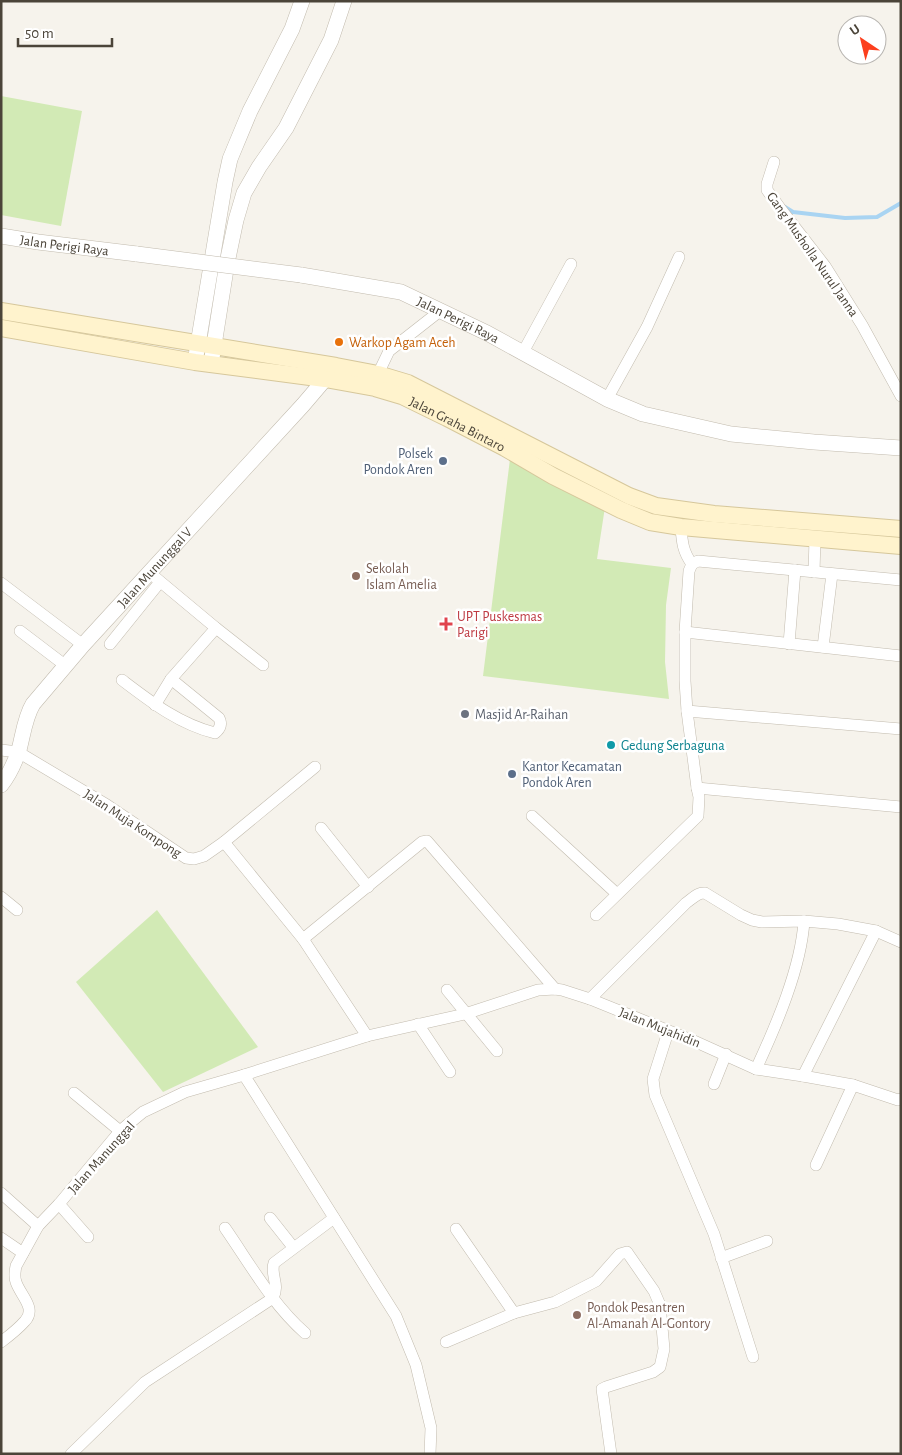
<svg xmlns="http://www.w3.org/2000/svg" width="902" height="1455" viewBox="0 0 902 1455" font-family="'Alegreya Sans',sans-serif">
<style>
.park{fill:#d2eab5}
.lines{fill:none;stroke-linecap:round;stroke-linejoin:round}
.stream{stroke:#a9d4f2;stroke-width:4}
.minor-casing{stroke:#c2bbae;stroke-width:12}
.tertiary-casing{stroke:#c2bbae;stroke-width:16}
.secondary-casing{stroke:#d6c79b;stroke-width:18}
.minor{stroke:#fff;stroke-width:11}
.tertiary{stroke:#fff;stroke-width:15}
.secondary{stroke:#fff3cd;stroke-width:16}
.tertiary-bridge-casing{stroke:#c2bbae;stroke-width:16;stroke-linecap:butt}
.tertiary-bridge{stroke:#fff;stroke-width:15}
.food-dot{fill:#e8710a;stroke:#fff;stroke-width:2}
.service-dot{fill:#5c6f8a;stroke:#fff;stroke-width:2}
.education-dot{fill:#8d6e63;stroke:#fff;stroke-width:2}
.health-dot{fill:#e0444e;stroke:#fff;stroke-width:2}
.worship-dot{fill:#6b7280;stroke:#fff;stroke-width:2}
.culture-dot{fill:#0f9aa8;stroke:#fff;stroke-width:2}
.labels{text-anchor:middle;stroke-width:5;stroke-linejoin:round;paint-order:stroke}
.street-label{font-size:14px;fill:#4b4439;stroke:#fff}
.food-label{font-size:14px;fill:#c56008;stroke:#fff;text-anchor:start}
.service-label{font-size:14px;fill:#4e5e75;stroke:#fff;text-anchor:end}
.education-label{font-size:14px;fill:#785e54;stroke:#fff;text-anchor:start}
.health-label{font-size:14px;fill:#be3a42;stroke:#fff;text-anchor:start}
.worship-label{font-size:14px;fill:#5b616d;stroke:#fff;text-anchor:start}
.culture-label{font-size:14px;fill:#0d838f;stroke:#fff;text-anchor:start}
</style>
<rect width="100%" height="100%" fill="#f6f3ec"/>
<g class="park">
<polygon points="1,96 82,111 61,226 1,215"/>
<polygon points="510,459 605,507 597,559 671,568 666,605 665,662 669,699 483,676"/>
<polygon points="157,910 258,1047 163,1092 76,982"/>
</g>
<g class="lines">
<polyline class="stream" points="785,207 793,212 845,218 877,217 901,203"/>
<g class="minor-casing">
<g id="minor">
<polyline points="774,162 767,184 767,190 780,208 825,266 862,325 901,396"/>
<polyline points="522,354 571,264"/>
<polyline points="377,379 378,374 389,351 440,311"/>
<polyline points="607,399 647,327 679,257"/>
<path d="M681,527C682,542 683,552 692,564"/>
<polyline points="814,572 815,539"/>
<polyline points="150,573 216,628 263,665"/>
<polyline points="901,580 698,561 692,564 689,571 685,632 685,681 687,711 697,788 901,807"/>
<polyline points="1,583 83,645"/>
<polyline points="20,631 66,666"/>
<polyline points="685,632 901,656"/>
<polyline points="110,644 160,582"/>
<polyline points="789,644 795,570"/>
<polyline points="823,647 832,574"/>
<path d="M122,680C151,702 179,724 215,733C220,729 222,724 219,718L171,679"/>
<polyline points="155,705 171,679 216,628"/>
<polyline points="687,711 901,729"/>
<polyline points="1,750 18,752 107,805 186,858 194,859 204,856 224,842 315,767"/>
<polyline points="532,816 617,894"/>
<polyline points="321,828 368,887"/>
<polyline points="224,842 303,939 367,1036"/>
<polyline points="1,897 17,910"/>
<polyline points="596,915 698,816 699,797 697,788"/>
<polyline points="303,939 422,842 427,841 555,989"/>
<polyline points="447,990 497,1051"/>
<path d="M590,999L686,903C692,899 698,892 705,893L741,915L752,920L762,922L804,921L838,924L876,931L901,942"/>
<polyline points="418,1024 450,1072"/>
<polyline points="668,1032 653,1079 655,1095 714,1234 753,1357"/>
<path d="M756,1069C776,1026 801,968 804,921"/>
<polyline points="244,1075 396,1316 416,1365 431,1428 430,1454"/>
<polyline points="803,1076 876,931"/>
<polyline points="714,1084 726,1054"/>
<polyline points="74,1093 120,1131"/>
<polyline points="816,1165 853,1085"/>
<polyline points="1,1193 38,1226"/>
<polyline points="59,1204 88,1237"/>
<polyline points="270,1218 293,1247"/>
<path d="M225,1228C250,1264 272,1304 305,1333"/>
<polyline points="456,1229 514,1313 555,1302 596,1281 620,1254 627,1252 629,1255 654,1291 660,1305 664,1349 660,1367 653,1372 606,1387 602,1389 611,1454"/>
<polyline points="1,1238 23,1253"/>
<polyline points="721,1258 767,1241"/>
<path d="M1,1342C9,1336 18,1329 25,1321C37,1308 20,1295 16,1282C14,1277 15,1271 16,1266L38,1226L59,1204L120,1131L143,1112L185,1092L244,1075L367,1036L465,1014L538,990L555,989L562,990L590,999L694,1041L756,1069L803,1076L853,1085L898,1100L901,1099"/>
<polyline points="446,1342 514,1313"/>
<path d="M71,1454L145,1382L273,1298C280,1284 270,1275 274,1263L334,1218"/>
</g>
</g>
<g class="tertiary-casing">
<g id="tertiary">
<path id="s1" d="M1,236L38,242L137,254"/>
<path id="s2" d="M301,275L401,292L487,333L607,399L643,414L731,434L814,442L901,448"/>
<polyline points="195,362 225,182 230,159 250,111 292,29 302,1"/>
<polyline points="211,364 227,263 236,220 244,193 259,167 286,128 331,40 344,1"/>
<path id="s3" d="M1,785C9,775 15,762 19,750C23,735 25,717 33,704L83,645L303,405L332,371"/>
</g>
</g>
<g class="secondary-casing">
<g id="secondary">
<polyline points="1,311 336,366 378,374 408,383 629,496 656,506 714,514 901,529"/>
<path id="s4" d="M1,328L195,362L325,379L375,388L402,396L447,418L505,448L553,476L621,510L650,522L681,527L901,546"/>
</g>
</g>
<use href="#minor" class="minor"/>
<use href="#tertiary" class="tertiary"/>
<use href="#secondary" class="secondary"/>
<g class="tertiary-bridge-casing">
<polyline id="tertiary-bridge" points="137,254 301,275"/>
</g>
<use href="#tertiary-bridge" class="tertiary-bridge"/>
</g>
<circle class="food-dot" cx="339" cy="342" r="5"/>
<g class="service-dot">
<circle cx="443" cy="461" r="5"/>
<circle cx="512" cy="774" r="5"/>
</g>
<g class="education-dot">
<circle cx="356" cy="576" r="5"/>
<circle cx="577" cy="1315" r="5"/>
</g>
<path class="health-dot" d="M443.5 616.5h5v5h5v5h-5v5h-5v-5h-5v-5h5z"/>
<circle class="worship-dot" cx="465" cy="714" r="5"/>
<circle class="culture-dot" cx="611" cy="745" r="5"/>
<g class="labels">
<g class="street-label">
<text dy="5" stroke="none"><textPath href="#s1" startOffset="64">Jalan Perigi Raya</textPath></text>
<text transform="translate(813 254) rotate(55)" y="5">Gang Musholla Nurul Janna</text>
<text dy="5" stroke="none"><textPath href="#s2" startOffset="165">Jalan Perigi Raya</textPath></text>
<text dy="5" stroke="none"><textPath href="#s4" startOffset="469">Jalan Graha Bintaro</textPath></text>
<text dy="5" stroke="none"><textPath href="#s3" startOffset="271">Jalan Mununggal V</textPath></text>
<text transform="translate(133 823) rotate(33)" y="5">Jalan Muja Kompong</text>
<text transform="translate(660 1027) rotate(22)" y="5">Jalan Mujahidin</text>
<text transform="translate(101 1157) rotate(-48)" y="5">Jalan Manunggal</text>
</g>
<g class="food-label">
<text x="349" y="347">Warkop Agam Aceh</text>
</g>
<g class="service-label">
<text x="433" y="458">Polsek<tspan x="433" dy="16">Pondok Aren</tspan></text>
<text x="522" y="771" text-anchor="start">Kantor Kecamatan<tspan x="522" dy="16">Pondok Aren</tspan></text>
</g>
<g class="education-label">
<text x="366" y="573">Sekolah<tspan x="366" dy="16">Islam Amelia</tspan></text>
<text x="587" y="1312">Pondok Pesantren<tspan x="587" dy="16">Al-Amanah Al-Gontory</tspan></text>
</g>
<g class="health-label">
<text x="457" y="621">UPT Puskesmas<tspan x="457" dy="16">Parigi</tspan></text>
</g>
<g class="worship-label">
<text x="475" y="719">Masjid Ar-Raihan</text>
</g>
<g class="culture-label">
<text x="621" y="750">Gedung Serbaguna</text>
</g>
</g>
<rect width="902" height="1455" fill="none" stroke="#4b4439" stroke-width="5"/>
<g transform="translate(862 40) rotate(325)"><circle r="24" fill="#ffffff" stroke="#b7b4b0"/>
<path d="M0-4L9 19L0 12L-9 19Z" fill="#fc3f1d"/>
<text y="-8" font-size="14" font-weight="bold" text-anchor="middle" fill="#4b4439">U</text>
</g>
<path d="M18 38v8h94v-8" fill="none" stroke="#4b4439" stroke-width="2.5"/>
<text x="25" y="38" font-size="15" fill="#4b4439" stroke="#ffffff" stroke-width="4" paint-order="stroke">50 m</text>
</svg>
